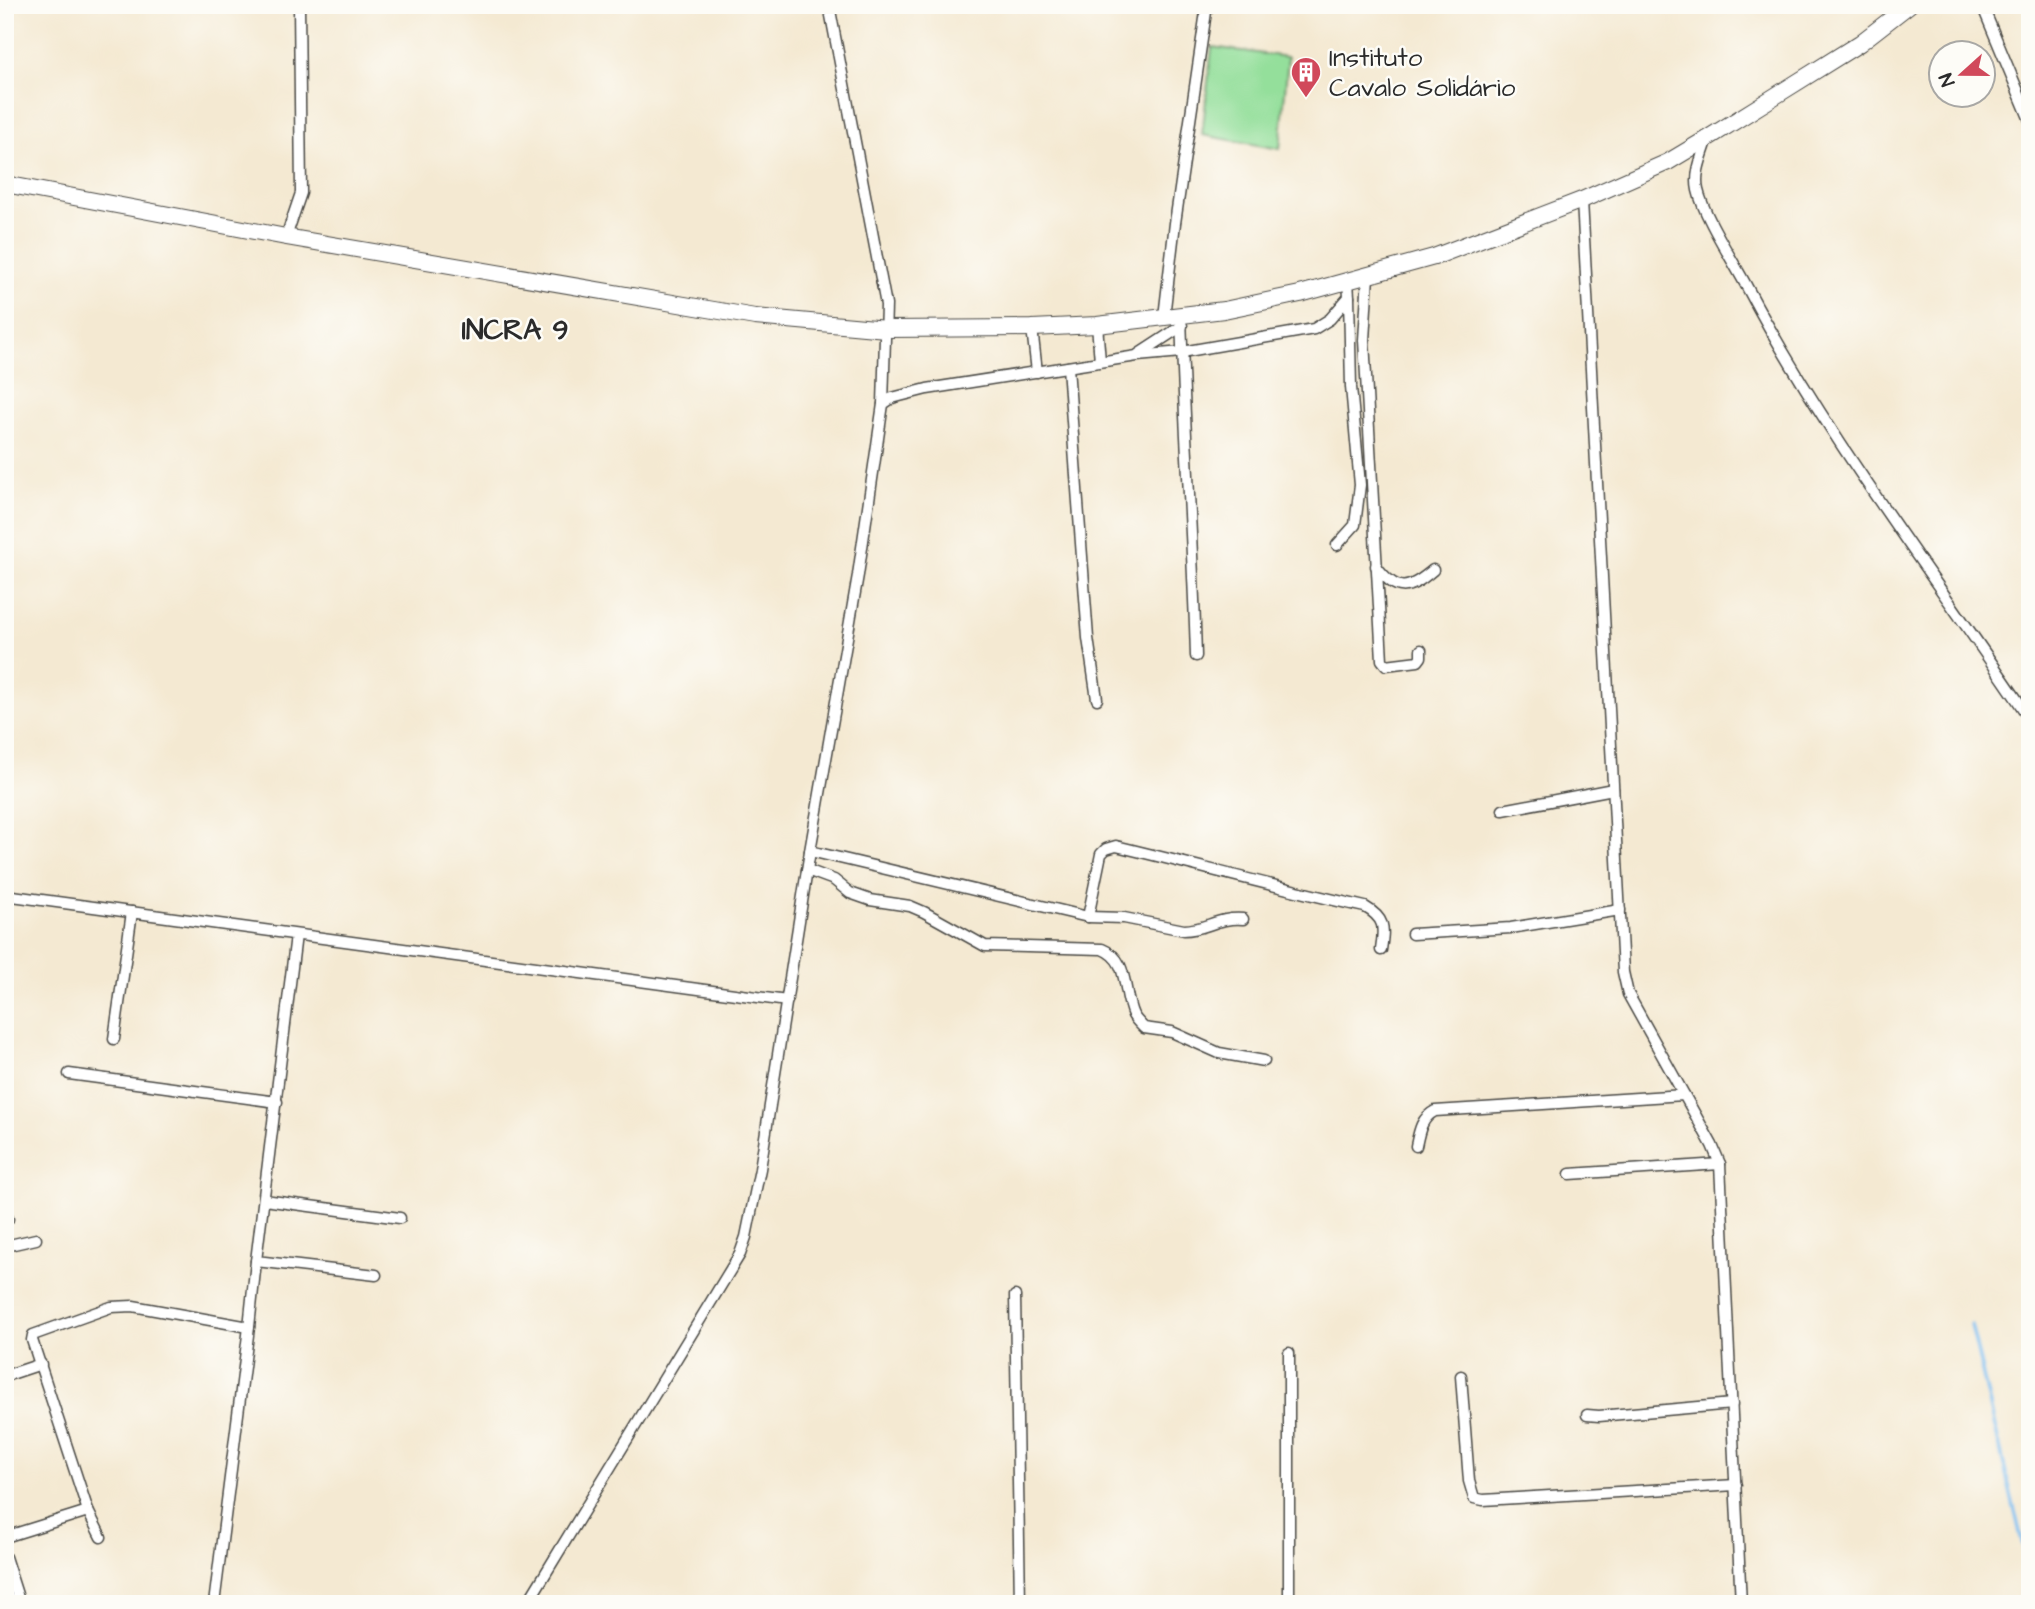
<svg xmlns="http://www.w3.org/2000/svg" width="2035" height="1609" viewBox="0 0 2035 1609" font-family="'Architects Daughter',sans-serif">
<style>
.green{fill:#94df9b;stroke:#608563;stroke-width:2}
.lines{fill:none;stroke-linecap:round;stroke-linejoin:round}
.stream{stroke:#7abdf0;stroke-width:3.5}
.street-casing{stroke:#494844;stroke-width:13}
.secondary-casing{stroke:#494844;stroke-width:18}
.street{stroke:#fff;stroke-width:10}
.secondary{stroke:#fff;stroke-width:16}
.labels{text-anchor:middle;stroke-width:5;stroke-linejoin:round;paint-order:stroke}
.poi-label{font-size:26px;fill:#2b2b2b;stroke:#fdfcf7;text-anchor:start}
.neighbourhood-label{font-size:28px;font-weight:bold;fill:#2b2b2b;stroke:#fdfcf7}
</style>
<rect width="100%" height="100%" fill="#fdfcf7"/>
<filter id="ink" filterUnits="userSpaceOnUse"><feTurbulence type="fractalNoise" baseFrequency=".0143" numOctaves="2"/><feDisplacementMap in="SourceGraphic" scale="14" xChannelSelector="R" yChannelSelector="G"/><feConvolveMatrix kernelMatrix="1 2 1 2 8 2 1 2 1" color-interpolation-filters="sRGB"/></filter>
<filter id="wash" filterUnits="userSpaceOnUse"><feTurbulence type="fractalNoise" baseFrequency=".00686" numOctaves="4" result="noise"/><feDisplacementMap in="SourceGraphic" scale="28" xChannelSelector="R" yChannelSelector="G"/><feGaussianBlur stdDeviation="1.57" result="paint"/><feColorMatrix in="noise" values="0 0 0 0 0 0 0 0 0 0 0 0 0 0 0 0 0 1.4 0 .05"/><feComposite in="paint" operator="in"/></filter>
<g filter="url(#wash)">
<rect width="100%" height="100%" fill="#f4e9d2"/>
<polygon class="green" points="1212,47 1288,57 1280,149 1202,135"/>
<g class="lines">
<polyline class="stream" points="1971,1325 2030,1575"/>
</g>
</g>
<g filter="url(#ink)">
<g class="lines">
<g class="street-casing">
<g id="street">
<polyline points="1982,5 2030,120"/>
<path d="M1708,138C1703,154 1694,173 1698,190C1704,217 1734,262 1748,289C1828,440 1935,577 2030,719"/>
<polyline points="1582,200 1623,972 1628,994 1712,1145 1720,1164 1741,1604"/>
<polyline points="5,201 9,184"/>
<polyline points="286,237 301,193 299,5"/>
<polyline points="1368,276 1364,340 1382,660 1386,665 1418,661 1421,657 1421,650"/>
<path d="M1181,314C1184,428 1193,542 1196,656"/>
<polyline points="1164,317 1175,223 1207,5"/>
<polyline points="1097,325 1100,361"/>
<polyline points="1032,328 1037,372"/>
<polyline points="1139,354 1182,326"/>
<polyline points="1068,367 1088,638 1097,699"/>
<polyline points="883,404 892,398 927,389 1137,356 1182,352 1314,329 1330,319 1349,297 1348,281"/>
<polyline points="1337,545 1355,525 1360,485 1351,387 1349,297"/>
<path d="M1376,566C1397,593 1407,592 1433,570"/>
<polyline points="1503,810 1613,789"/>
<path d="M810,851L1088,917L1124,918L1184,930C1206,930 1217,917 1243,919"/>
<path d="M807,870L834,880L850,893L870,900L910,906L924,912L985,946L1102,949C1130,960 1122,991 1133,1015C1135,1019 1140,1024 1144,1028L1172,1032L1219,1053L1264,1061"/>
<polyline points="5,895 787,1001"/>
<path d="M1088,917L1101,854L1106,849L1116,846C1200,866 1282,889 1365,907C1386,919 1384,928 1381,950"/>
<polyline points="1412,934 1511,928 1620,910"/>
<polyline points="296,935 256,1261 376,1275"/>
<polyline points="114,1039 132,912"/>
<polyline points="69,1074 277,1102"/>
<path d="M1416,1146C1419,1132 1421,1118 1435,1111L1684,1095"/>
<polyline points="1570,1174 1720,1164"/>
<polyline points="264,1200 400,1218"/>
<polyline points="5,1211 8,1219"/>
<polyline points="5,1246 36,1239"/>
<polyline points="1015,1296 1020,1604"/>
<polyline points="5,1376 41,1364"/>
<polyline points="1461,1376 1469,1481 1474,1498 1483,1500 1736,1485"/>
<polyline points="1587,1415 1599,1416 1732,1404"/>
<polyline points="5,1537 88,1511"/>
<polyline points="101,1537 88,1511 32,1340 33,1335 111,1307 133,1306 249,1327"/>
<polyline points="5,1557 20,1604"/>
<polyline points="214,1604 249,1327 256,1261"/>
<polyline points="527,1604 740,1254 746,1237 760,1169 810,851 858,575 883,404 886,305 829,5"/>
<polyline points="1289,1604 1289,1353"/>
</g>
</g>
<g class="secondary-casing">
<polyline id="secondary" points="5,184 286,237 755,317 886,329 1032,328 1097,325 1224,310 1300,294 1434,257 1582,200 1668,162 1708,138 1860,43 1909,5"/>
</g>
<use href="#street" class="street"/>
<use href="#secondary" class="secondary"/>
</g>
</g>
<defs>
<g id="building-pin" transform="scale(1.575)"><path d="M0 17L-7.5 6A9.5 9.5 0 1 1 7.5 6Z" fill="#d1495b" stroke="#fdfcf7"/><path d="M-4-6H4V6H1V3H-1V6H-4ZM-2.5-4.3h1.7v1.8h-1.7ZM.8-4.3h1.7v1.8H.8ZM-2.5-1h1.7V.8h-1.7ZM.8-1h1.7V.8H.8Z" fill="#fff"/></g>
</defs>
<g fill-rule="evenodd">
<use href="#building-pin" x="1306" y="72"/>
</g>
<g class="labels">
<g class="poi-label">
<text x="1329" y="66">Instituto<tspan x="1329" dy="30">Cavalo Solidário</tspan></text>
</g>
<g class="neighbourhood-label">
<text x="515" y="339">INCRA 9</text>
</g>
</g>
<rect width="2035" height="1609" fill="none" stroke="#fdfcf7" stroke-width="28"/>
<g transform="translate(1962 74) rotate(249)"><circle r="33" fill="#fdfcf7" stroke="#a9a8a5" stroke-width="2"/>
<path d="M0-5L12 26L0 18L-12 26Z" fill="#d1495b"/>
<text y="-10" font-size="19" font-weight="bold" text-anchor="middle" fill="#2b2b2b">N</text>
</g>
</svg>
